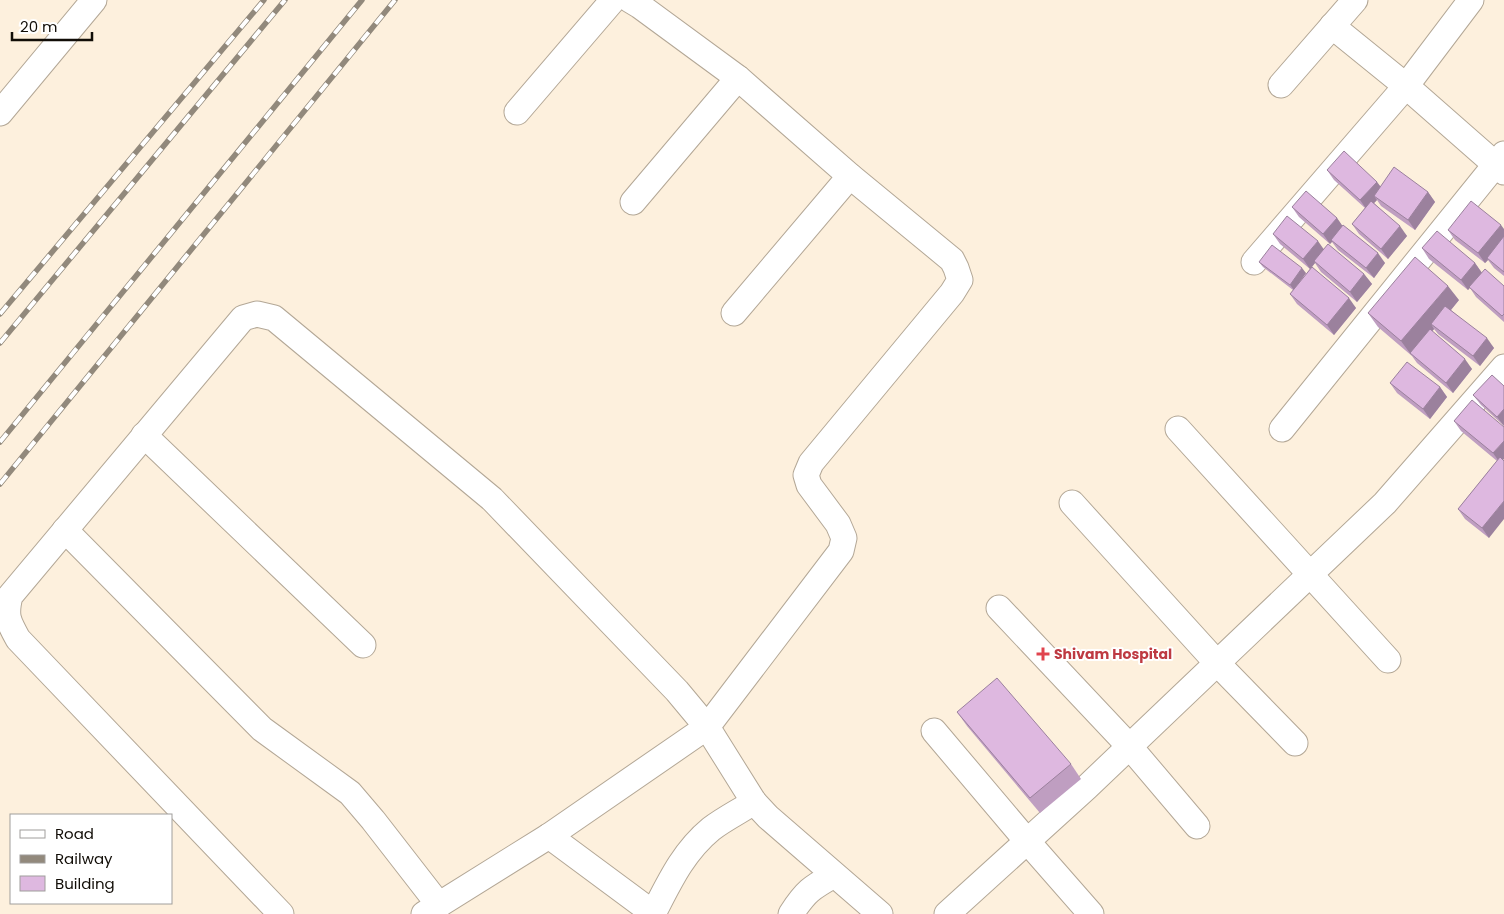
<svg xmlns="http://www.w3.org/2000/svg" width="1504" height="914" viewBox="0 0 1504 914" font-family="Poppins,sans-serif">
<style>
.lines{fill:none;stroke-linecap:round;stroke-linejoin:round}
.minor-casing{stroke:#b3a796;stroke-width:27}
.minor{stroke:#fff;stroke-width:25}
.rail-casing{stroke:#92897c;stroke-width:5.5}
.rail{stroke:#fff;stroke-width:4;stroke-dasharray:11;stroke-linecap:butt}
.wall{fill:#bf9ec1}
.shaded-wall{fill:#9b819d}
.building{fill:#deb8e0;stroke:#9b819d}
.health-dot{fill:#e0444e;stroke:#fff;stroke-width:2}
.labels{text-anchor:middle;stroke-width:4;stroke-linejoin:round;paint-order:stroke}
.health-label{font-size:14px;font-weight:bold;fill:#be3a42;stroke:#fff;text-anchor:start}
</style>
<rect width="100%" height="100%" fill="#fdf0dd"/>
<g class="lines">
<g class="minor-casing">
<g id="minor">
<polyline points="1332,26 1406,86 1504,172"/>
<polyline points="1281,85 1355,0"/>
<polyline points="517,112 613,0"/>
<polyline points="0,113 94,0"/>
<polyline points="633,202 738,78"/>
<polyline points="1254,262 1406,86 1471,0"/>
<polyline points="734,313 850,176"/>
<polyline points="1178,429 1388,660"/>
<polyline points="1282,429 1504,154"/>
<polyline points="144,435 363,645"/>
<polyline points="1072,503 1217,663 1295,743"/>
<polyline points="65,530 262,729 350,793 373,820 439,905"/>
<polyline points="999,608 1130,747 1197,826"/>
<polyline points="934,731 1027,841 1091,914"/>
<polyline points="549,836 653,913"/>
<path d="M281,914L18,639C8,621 5,616 10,596L243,318L257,314L274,318L492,499L677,691L707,727L754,802L768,817L880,914"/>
<polyline points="424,914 549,836 707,727 841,551 844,538 838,524 809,485 806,475 811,463 952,293 960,280 956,268 952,260 850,176 738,78 640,6 630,0"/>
<path d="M653,914C669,883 683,852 711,829C724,819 740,811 754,802"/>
<path d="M791,914C806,891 811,888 834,875"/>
<polyline points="947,914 1087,787 1385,503 1504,367"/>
</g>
</g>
<use href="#minor" class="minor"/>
<g class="rail-casing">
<g id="rail">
<polyline points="0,314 264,0"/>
<polyline points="0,343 285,0"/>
<polyline points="0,442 362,0"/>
<polyline points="0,484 395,0"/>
</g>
</g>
<use href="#rail" class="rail"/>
</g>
<g class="wall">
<polygon points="1327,170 1377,182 1381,187 1428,192 1435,202 1415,230 1381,206 1377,200 1374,203 1407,236 1388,259 1359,234 1352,224 1365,208 1334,180"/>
<polygon points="1292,207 1337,218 1342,226 1385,263 1374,278 1338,250 1332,242 1330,244 1299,217"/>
<polygon points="1504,229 1504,276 1494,268 1488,260 1485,263 1455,240 1448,230"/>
<polygon points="1273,234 1324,249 1364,274 1372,284 1357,302 1321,272 1315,263 1312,267 1356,308 1334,335 1297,304 1290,294 1293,290 1263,267 1259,262 1306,273 1298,284 1310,269 1280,244"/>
<polygon points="1422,248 1475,263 1482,273 1504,286 1504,322 1476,297 1470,288 1468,290 1429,259"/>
<polygon points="1459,300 1451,310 1494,348 1480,366 1438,334 1434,329 1432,332 1472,369 1453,393 1417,363 1412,356 1378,327 1368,313"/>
<polygon points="1390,383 1440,387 1447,397 1430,419 1397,393"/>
<polygon points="1504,386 1504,426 1481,405 1473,395"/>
<polygon points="1454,421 1503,460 1489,538 1465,519 1458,509 1497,461 1461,431"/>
<polygon points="957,712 1071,764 1081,779 1040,813 967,726"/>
</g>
<g class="shaded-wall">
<polygon points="1377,182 1384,192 1374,196 1377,200 1367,210 1360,200"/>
<polygon points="1428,192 1435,202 1415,230 1408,220"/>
<polygon points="1337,218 1344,228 1330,244 1323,234"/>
<polygon points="1501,225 1504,229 1504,240 1487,258 1488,260 1485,263 1478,253"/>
<polygon points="1400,226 1407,236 1388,259 1381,249"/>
<polygon points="1318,241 1325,251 1314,261 1315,263 1310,269 1303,259"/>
<polygon points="1378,253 1385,263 1374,278 1366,268"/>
<polygon points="1475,263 1482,273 1468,290 1461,280"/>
<polygon points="1302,268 1306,273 1294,290 1290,285"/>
<polygon points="1364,274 1372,284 1357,302 1350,292"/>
<polygon points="1448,286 1459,300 1436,328 1431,324 1434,329 1413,355 1410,353 1412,356 1401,341"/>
<polygon points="1349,298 1356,308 1334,335 1327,325"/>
<polygon points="1487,338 1494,348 1480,366 1473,356"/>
<polygon points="1465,359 1472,369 1453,393 1446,383"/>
<polygon points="1440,387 1447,397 1430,419 1423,409"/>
<polygon points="1504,409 1504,426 1497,417"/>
<polygon points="1504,441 1504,459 1500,463 1493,453"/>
<polygon points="1504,501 1504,519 1489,538 1482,528"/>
</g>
<g class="building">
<polygon points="1344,151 1377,182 1360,200 1327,170"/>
<polygon points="1394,167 1428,192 1408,220 1374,196"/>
<polygon points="1306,191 1337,218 1323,234 1292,207"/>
<polygon points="1371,201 1400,226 1381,249 1352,224"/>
<polygon points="1471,201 1501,225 1478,253 1448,230"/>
<polygon points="1287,216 1318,241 1303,259 1273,234"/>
<polygon points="1343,225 1378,253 1366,268 1331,240"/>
<polygon points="1437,231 1475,263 1461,280 1422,248"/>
<polygon points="1504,236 1504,272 1487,258"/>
<polygon points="1328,244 1364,274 1350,292 1314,261"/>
<polygon points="1272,245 1302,268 1290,285 1259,262"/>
<polygon points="1415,257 1448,286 1401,341 1368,313"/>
<polygon points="1312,267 1349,298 1327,325 1290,294"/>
<polygon points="1485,269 1504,286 1504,314 1502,316 1469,287"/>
<polygon points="1445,306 1487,338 1473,356 1431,324"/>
<polygon points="1430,329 1465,359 1446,383 1410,353"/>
<polygon points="1407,362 1440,387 1423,409 1390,383"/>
<polygon points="1492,375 1504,386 1504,409 1497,417 1473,395"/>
<polygon points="1472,400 1504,427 1504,441 1493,453 1454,421"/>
<polygon points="1500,457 1504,461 1504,501 1482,528 1458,509"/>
<polygon points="997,678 1071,764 1030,798 957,712"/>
</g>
<path class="health-dot" d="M1040.5 646.5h5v5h5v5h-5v5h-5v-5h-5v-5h5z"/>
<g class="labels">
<g class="health-label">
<text x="1054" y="659">Shivam Hospital</text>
</g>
</g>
<rect x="10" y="814" width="162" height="90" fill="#ffffff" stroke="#a09e9c"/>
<rect x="20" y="830" width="25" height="8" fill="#ffffff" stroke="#a09e9c"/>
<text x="55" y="839" font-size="15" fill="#110d07">Road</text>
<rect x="20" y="855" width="25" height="8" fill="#92897c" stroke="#a09e9c"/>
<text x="55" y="864" font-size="15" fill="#110d07">Railway</text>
<rect x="20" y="876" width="25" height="15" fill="#deb8e0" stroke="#a09e9c"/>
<text x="55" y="889" font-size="15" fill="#110d07">Building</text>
<path d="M12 32v8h80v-8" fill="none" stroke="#110d07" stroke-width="2.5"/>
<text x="20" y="32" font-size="15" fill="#110d07" stroke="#ffffff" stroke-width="4" paint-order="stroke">20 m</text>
</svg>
